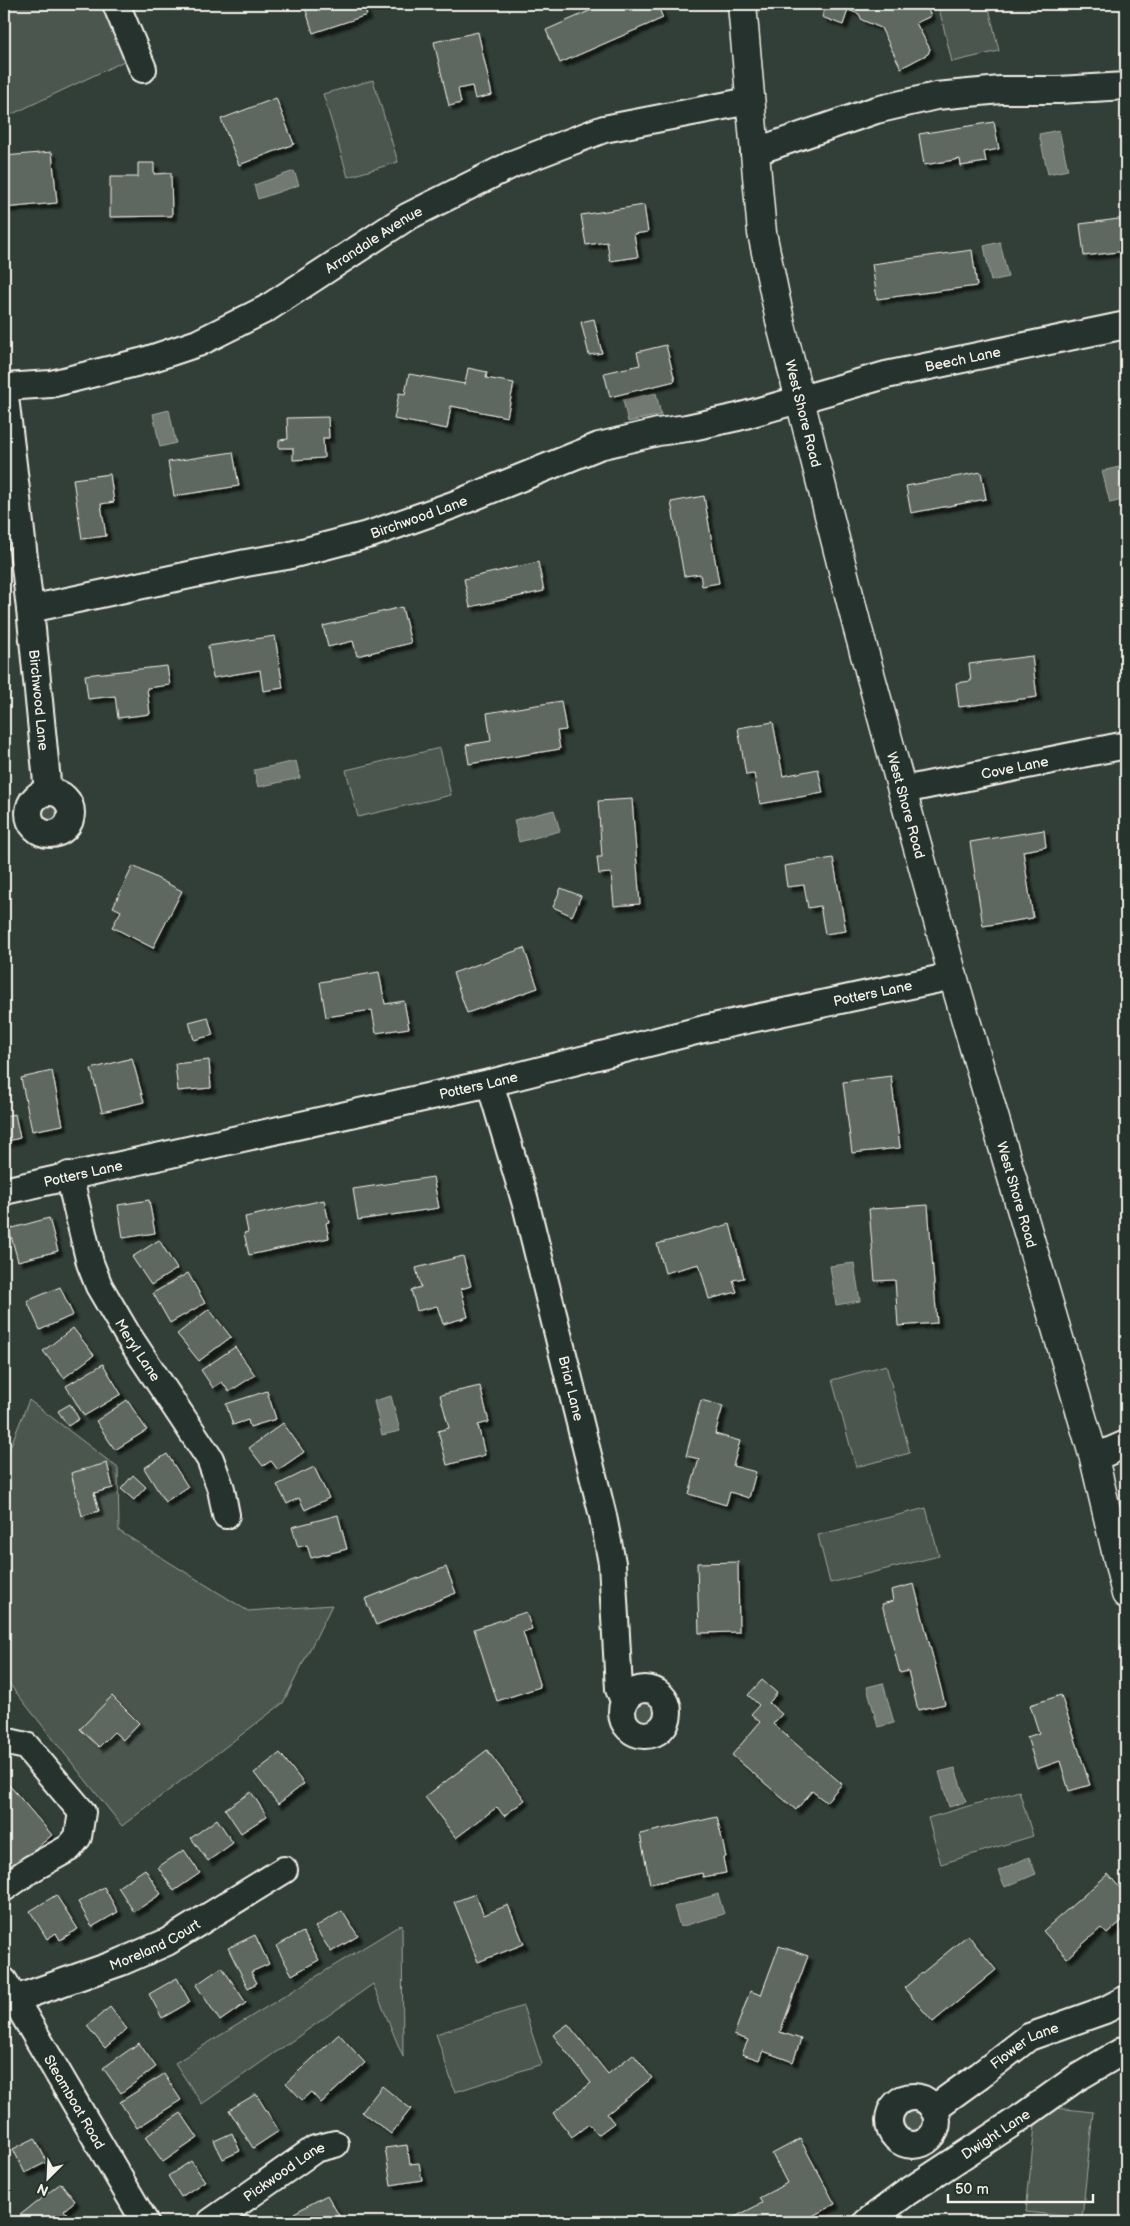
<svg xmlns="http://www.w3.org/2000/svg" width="1130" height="2226" viewBox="0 0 1130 2226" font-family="'Balsamiq Sans',sans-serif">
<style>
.green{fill:#4c564f;stroke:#a0a49c}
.water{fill:#727972;stroke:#a6a9a1}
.building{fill:#5f6861;stroke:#f4f1e8;filter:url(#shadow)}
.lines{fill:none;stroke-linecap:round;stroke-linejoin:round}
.minor-casing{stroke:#f4f1e8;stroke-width:30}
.major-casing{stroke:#f4f1e8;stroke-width:31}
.minor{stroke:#26332d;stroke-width:26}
.major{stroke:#26332d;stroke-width:28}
.labels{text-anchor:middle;stroke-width:4;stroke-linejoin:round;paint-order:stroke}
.street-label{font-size:14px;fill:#f4f1e8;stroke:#26332d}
</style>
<defs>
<filter id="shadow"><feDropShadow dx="4.5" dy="4.5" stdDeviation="1" flood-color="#0009"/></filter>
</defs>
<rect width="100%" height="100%" fill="#323e38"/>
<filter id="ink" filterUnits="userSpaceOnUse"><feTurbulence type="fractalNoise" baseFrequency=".02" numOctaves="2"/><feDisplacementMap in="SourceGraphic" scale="10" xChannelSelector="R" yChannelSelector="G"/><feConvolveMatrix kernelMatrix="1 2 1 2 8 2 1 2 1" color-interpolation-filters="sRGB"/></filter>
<g filter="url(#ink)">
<g class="green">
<polygon points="4,4 116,4 137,55 4,118"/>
<polygon points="938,4 988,4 999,51 952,62"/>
<polygon points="373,80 398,162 348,177 323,94"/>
<polygon points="440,748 451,795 358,817 346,770"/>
<circle cx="50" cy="814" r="17"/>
<polygon points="886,1365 910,1453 856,1467 832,1380"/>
<polygon points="29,1400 118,1468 119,1531 248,1611 332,1605 283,1703 122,1826 7,1681 4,1682 4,1462"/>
<polygon points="926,1508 939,1556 830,1583 818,1535"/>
<circle cx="644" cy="1711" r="18"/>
<polygon points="1019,1791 1033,1836 941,1864 928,1818"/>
<polygon points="402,1924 403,2057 373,1984 202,2104 175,2063"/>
<polygon points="523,2006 542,2064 455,2092 436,2034"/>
<circle cx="913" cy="2122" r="18"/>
<polygon points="1037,2106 1093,2112 1082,2218 1026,2212"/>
</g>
<g class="water">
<polygon points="1059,130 1068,170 1048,174 1039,134"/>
<polygon points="294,171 299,185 258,199 254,185"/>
<polygon points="1000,242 1008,277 991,281 984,246"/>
<polygon points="656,393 661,415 628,422 623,400"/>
<polygon points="169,410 176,443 160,447 153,414"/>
<polygon points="1119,467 1126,499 1110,503 1102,471"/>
<polygon points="296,761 300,778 258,787 254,770"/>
<polygon points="554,810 560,831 519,842 514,820"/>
<polygon points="854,1263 860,1301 836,1305 830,1266"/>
<polygon points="391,1396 400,1431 382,1435 374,1401"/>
<polygon points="883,1683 894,1723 878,1727 867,1687"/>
<polygon points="955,1768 966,1802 949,1807 939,1772"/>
<polygon points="1029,1857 1036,1874 1005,1887 998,1871"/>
<polygon points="718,1894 724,1914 680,1927 674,1907"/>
</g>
<g class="building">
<polygon points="304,4 363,4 367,15 313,33"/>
<polygon points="605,4 657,4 663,18 560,63 546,30"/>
<polygon points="827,4 925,4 931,16 916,23 930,49 928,54 901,68 881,28 862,20 859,14 848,10 843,25 822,17"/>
<polygon points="478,32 492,95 475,99 472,86 458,89 461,103 449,106 434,42"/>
<polygon points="276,98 294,144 239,165 221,119"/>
<polygon points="994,122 999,149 984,152 986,162 961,166 960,159 924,165 919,134"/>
<polygon points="52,152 57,203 4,208 4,156"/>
<polygon points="138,163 154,163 154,174 171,173 172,216 110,217 110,177 138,177"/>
<polygon points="644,205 648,232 634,234 638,257 610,261 607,242 586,245 581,215"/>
<polygon points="1126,218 1126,251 1084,256 1080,224"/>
<polygon points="972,250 977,286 877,299 872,264"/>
<polygon points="594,319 602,353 589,355 581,322"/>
<polygon points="666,345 675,381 610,397 604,373 640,365 637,352"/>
<polygon points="468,368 487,372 486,378 514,383 507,417 451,406 447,429 394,419 399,393 405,394 409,374 465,384"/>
<polygon points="328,417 329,438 323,438 324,458 293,460 293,448 279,448 279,440 288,439 287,418"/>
<polygon points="233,452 239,486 174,496 168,462"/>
<polygon points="981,472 986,499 911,513 906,486"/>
<polygon points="110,474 114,502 101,504 106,536 82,539 73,479"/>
<polygon points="704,496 719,583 702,586 700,574 684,576 671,502"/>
<polygon points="538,562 544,591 470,607 464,579"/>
<polygon points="402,607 411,643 357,656 353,641 328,647 323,626"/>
<polygon points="275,636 283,688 263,691 260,670 213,678 208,646"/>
<polygon points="1032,656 1037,697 959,707 956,683 971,681 969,664"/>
<polygon points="167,666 170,685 147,688 150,714 118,718 115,696 88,699 85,675"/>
<polygon points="561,701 566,730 557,731 560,749 469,764 466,745 491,741 487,713"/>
<polygon points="773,722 783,776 818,769 823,793 760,804 754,774 746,775 738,728"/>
<polygon points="632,799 640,904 614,906 611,873 599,874 597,857 602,857 598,801"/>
<polygon points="1044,830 1046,847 1023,851 1033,918 983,926 970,842"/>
<polygon points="833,858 846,931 825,934 820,906 808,908 804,885 787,887 784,866"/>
<polygon points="133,866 182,891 153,948 112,927 121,911 113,907"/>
<polygon points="561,888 581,896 572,916 553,907"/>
<polygon points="524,948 538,988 467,1013 453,973"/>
<polygon points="379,972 385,1004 404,1001 409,1028 376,1033 372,1010 326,1017 320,982"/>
<polygon points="208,1017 213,1035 194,1040 189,1022"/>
<polygon points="132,1058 144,1102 102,1112 91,1069"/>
<polygon points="209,1060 211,1088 178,1091 175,1064"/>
<polygon points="52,1071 63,1125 32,1131 21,1078"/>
<polygon points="891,1076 900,1148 852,1153 843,1082"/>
<polygon points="15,1114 20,1138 4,1142 4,1116"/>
<polygon points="433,1177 439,1208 358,1220 353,1189"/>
<polygon points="149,1200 155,1233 123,1238 118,1205"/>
<polygon points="324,1200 329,1222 326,1223 329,1238 249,1255 244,1233 248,1232 245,1217"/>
<polygon points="928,1205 937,1323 898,1326 895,1280 875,1281 869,1209"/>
<polygon points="49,1218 58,1251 18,1261 9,1229"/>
<polygon points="730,1224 744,1278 733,1280 737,1292 709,1299 699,1264 665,1273 657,1244"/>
<polygon points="159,1240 177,1269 151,1285 132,1257"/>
<polygon points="463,1256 471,1286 461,1289 468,1317 443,1324 437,1306 417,1311 411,1290 421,1287 416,1268"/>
<polygon points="188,1273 205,1303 170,1323 153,1293"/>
<polygon points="60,1287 73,1315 40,1330 27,1301"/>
<polygon points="209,1309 231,1337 199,1361 177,1334"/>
<polygon points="73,1328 94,1355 64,1378 43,1351"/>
<polygon points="235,1347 255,1375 229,1392 222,1382 213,1388 201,1370"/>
<polygon points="103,1364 121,1394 84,1416 66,1386"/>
<polygon points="480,1386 489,1422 478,1425 485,1455 447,1465 438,1431 449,1428 440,1395"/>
<polygon points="267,1391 276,1419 250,1427 248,1420 233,1425 226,1404"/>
<polygon points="127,1400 147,1430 115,1450 96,1421"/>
<polygon points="701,1400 723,1406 715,1434 740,1441 733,1466 756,1472 749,1498 730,1492 726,1505 689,1494 699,1459 686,1456"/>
<polygon points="70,1404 79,1419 68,1426 58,1411"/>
<polygon points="283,1423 304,1452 278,1470 271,1461 263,1466 249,1448"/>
<polygon points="167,1454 188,1487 165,1502 144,1468"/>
<polygon points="107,1463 113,1488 94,1493 99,1511 82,1516 71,1473"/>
<polygon points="314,1467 329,1498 305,1510 299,1498 287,1504 277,1485"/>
<polygon points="133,1475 146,1487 134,1500 121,1489"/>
<polygon points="338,1515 347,1549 311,1558 307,1545 298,1547 292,1527"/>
<polygon points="738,1562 739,1632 699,1633 697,1563"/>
<polygon points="446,1567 456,1593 376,1625 365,1599"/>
<polygon points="914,1584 945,1704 918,1710 908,1671 900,1673 882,1604 893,1601 891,1590"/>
<polygon points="526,1612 532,1629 523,1632 540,1687 497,1701 474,1629"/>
<polygon points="762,1680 777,1693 769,1703 782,1714 773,1724 842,1784 826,1802 812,1791 796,1810 732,1755 760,1722 751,1714 759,1705 748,1695"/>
<polygon points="1061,1695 1090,1785 1069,1791 1060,1761 1037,1769 1027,1737 1039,1733 1030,1705"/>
<polygon points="112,1696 139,1723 123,1740 114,1732 99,1747 80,1729"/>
<polygon points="487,1750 525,1800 504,1816 497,1807 456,1838 425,1797"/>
<polygon points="280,1753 304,1784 278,1804 254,1773"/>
<polygon points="4,1779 52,1835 4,1877"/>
<polygon points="251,1792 267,1816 241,1833 225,1809"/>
<polygon points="717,1817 726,1857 723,1858 726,1873 703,1877 702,1873 650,1884 640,1834"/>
<polygon points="217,1819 233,1843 208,1861 191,1838"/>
<polygon points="184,1850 200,1873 174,1891 158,1867"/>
<polygon points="145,1869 161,1894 134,1912 118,1887"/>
<polygon points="1108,1874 1126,1895 1126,1917 1107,1934 1101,1928 1067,1958 1043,1931"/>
<polygon points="104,1887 118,1912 92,1927 78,1902"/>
<polygon points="475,1894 484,1915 508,1905 524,1944 478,1962 454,1902"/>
<polygon points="56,1895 78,1929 60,1940 56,1933 47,1939 30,1911"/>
<polygon points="342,1911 358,1936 331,1952 315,1927"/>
<polygon points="303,1932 319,1960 292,1975 276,1946"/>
<polygon points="255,1935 269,1964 251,1972 257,1983 248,1988 228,1948"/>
<polygon points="968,1935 996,1970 933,2022 904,1988"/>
<polygon points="779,1946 808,1956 780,2032 801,2039 793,2062 763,2051 759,2060 742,2054 748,2040 734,2035 750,1991 761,1995"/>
<polygon points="222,1967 246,2003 220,2021 196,1985"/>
<polygon points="177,1978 190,2002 162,2018 149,1994"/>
<polygon points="110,2007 127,2029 105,2048 87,2026"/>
<polygon points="568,2024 608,2074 633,2054 652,2078 607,2114 614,2123 598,2135 589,2124 572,2137 553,2113 591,2083 553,2035"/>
<polygon points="339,2034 365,2063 321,2103 311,2092 302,2100 286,2083"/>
<polygon points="139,2043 156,2067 121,2093 103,2068"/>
<polygon points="164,2074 181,2100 137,2128 120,2102"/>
<polygon points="382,2086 411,2109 391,2134 362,2112"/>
<polygon points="256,2094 279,2131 253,2148 229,2110"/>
<polygon points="1126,2094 1126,2111 1122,2095"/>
<polygon points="181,2113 198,2138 163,2162 145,2137"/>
<polygon points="232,2133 240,2151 223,2159 214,2141"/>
<polygon points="35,2138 47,2162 25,2173 13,2149"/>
<polygon points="800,2139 835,2204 801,2222 725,2222 762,2203 759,2198 787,2183 772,2154"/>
<polygon points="407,2145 410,2164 419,2163 422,2180 391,2185 385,2148"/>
<polygon points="191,2161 205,2181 181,2197 168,2176"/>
<polygon points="61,2183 75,2201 64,2210 74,2222 26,2222 20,2215"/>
<polygon points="327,2195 343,2222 299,2222 294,2213"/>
<polygon points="279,2214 284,2222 267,2222"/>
</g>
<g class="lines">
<g class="minor-casing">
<g id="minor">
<polyline points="116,4 143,69"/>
<polyline points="754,152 876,110 936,96 1001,90 1059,90 1126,86"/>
<path id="s1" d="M4,387L51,384L144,361L198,343L266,309L407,217L515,163L604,129L749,101"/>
<path id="s2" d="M4,388L30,609L48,792"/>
<path id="s3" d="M30,609L246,563L287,556L371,534L453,505L599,446L658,432L687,428L738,417L886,375L1126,325"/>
<path id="s4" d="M903,790L1126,745"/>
<circle cx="50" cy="813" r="21"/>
<path id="s5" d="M490,1083L525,1201L603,1516L612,1563L619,1689L624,1700"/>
<path id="s6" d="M69,1175L90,1263L99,1286L127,1334L210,1459L221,1489L226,1515"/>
<path id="s7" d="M4,1191L490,1083L704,1029L953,976"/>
<polyline points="1094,1458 1126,1444"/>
<circle cx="645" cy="1712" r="23"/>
<polyline points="4,1741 26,1746 82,1812 78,1837 69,1848 31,1869 4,1888"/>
<path id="s8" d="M4,1981L145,2222"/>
<path id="s9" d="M15,1999L121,1962L167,1942L284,1870"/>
<circle cx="913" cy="2121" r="24"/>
<path id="s10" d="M933,2109L980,2075L1029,2037L1105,2010L1126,1999"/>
<path id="s11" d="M211,2222L315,2149L335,2144"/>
<path id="s12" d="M867,2222L906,2193L1026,2114L1075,2079L1126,2049"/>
</g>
</g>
<g class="major-casing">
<g id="major">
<path id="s13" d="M742,4L762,233L781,325L857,626L953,976L1094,1458L1126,1594"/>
</g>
</g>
<use href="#minor" class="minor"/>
<use href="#major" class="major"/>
</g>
</g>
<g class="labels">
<g class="street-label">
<text dy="5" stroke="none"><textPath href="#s1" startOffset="404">Arrandale Avenue</textPath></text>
<text dy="5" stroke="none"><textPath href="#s3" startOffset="968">Beech Lane</textPath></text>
<text dy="5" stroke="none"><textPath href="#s13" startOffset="415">West Shore Road</textPath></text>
<text dy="5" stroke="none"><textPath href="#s3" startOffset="400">Birchwood Lane</textPath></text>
<text dy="5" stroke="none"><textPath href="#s2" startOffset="314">Birchwood Lane</textPath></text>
<text dy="5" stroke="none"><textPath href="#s4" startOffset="114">Cove Lane</textPath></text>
<text dy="5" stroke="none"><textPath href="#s13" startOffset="820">West Shore Road</textPath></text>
<text dy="5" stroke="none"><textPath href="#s7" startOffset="891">Potters Lane</textPath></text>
<text dy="5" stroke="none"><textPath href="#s7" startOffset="486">Potters Lane</textPath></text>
<text dy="5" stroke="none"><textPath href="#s7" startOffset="81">Potters Lane</textPath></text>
<text dy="5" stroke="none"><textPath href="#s13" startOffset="1225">West Shore Road</textPath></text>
<text dy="5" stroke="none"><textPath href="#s6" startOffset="190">Meryl Lane</textPath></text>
<text dy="5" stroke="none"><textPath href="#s5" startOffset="316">Briar Lane</textPath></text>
<text dy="5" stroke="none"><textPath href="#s9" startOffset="150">Moreland Court</textPath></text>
<text dy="5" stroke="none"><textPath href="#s10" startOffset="112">Flower Lane</textPath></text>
<text dy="5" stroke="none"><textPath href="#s8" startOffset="140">Steamboat Road</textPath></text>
<text dy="5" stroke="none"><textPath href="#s12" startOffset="156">Dwight Lane</textPath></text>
<text dy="5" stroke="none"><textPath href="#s11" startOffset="89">Pickwood Lane</textPath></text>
</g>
</g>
<rect width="1130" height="2226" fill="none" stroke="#26332d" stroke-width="20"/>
<rect x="10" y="10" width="1110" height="2206" fill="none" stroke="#f4f1e8" stroke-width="2" filter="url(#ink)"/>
<g transform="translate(48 2178) rotate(204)" stroke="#26332d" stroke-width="4" paint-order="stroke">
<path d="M0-4L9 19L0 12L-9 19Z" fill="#f4f1e8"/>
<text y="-8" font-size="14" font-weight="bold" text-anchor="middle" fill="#f4f1e8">N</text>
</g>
<path d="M948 2194v8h145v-8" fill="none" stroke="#f4f1e8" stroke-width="2.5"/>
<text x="955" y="2194" font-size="15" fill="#f4f1e8" stroke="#26332d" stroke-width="4" paint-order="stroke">50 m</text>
</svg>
